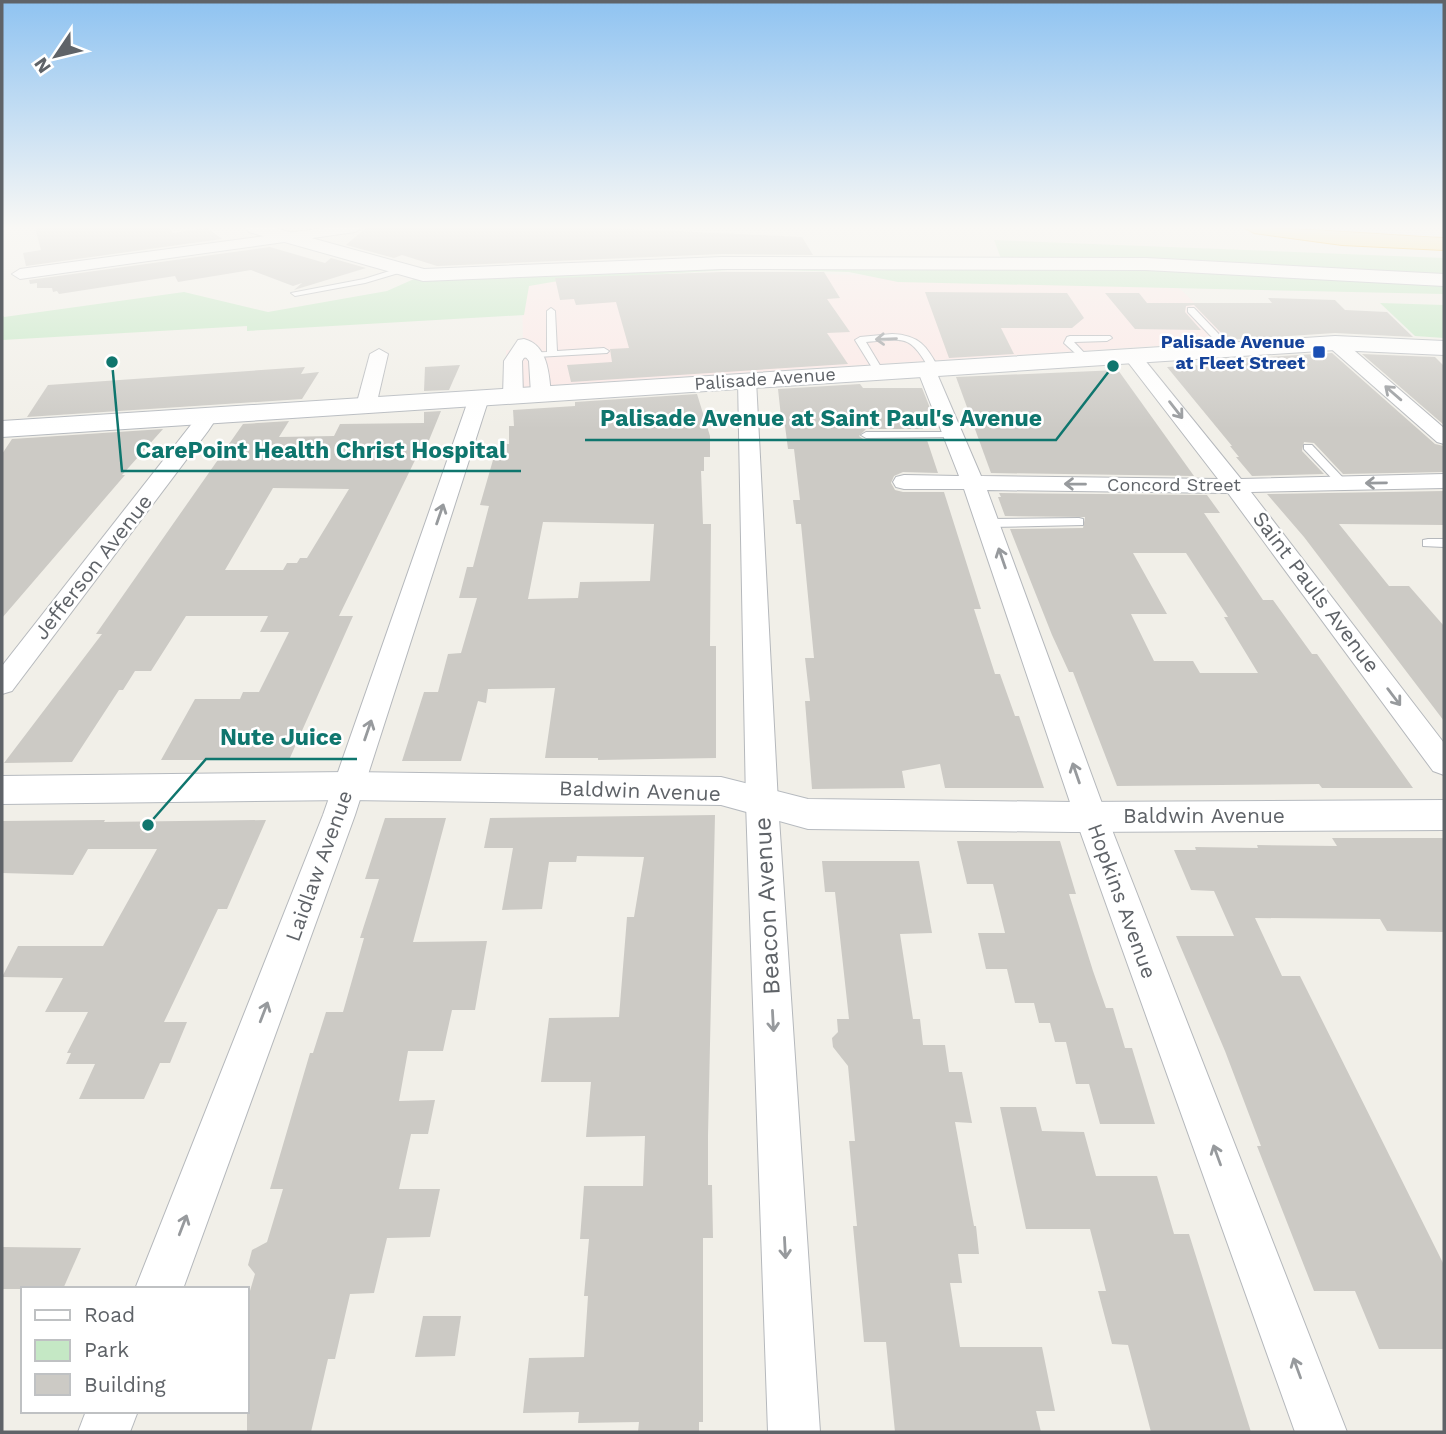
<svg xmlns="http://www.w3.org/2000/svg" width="1446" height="1434" viewBox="0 0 1446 1434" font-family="'Work Sans',sans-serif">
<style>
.medical{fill:#fce8e6}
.green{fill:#c5e8c5}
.building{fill:#cccac5;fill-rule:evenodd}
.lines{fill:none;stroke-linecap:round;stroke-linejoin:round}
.lane-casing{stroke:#b5b8bc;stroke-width:2}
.street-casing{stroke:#b5b8bc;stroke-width:2}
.secondary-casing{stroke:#b6babf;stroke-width:2}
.highway-casing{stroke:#f9ab00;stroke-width:2}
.lane{fill:#fff;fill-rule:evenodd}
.street{fill:#fff;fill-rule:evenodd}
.secondary{fill:#fff;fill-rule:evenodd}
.highway{fill:#fde293;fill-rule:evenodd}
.oneway{stroke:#979a9d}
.transit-dot{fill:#1a4fb4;stroke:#fff;stroke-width:2.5}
.labels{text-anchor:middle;stroke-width:5;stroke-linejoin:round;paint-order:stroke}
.far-transit-label{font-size:18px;font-weight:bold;fill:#164399;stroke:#fff;text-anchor:end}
.far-street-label{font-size:18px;fill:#5f6368;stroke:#fff}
.street-label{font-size:21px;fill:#5f6368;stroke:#fff}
.near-street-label{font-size:24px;fill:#5f6368;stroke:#fff}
.leader{fill:none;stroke:#0f766e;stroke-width:2.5}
.callout-dot{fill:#0f766e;stroke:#fff;stroke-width:2.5}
.callout-label{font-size:23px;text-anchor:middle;font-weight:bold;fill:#0f766e;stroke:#fff;stroke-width:5;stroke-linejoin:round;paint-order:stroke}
</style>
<rect width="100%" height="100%" fill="#f1efe8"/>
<polygon class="medical" points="745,272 1175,284 1234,341 507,388 506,350 523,349 522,283"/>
<g class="green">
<polygon points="994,240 1444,258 1444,294 898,282 849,272 744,269 564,280 529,286 524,315 247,331 247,326 2,340 2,314 4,317 184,292 268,312 387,291 423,275 1002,261"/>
<polygon points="1380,303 1444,305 1444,338 1415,336"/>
</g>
<g class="building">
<polygon points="35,228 170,228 172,233 207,228 222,239 26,266 23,253 41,250"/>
<polygon points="366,228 613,228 802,237 813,255 722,254 437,266 402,255 394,258 346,245"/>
<polygon points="270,247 325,263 331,258 366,268 294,290 302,283 293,286 251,270 178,282 175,276 59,294 57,291 53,292 52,288 37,288 37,283 30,284 29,280"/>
<polygon points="722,272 824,272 840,298 827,299 850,332 827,333 848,364 571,382 567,365 612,362 610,349 629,348 616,302 576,305 574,299 560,300 555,278"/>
<polygon points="925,292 1067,293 1084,318 1072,328 1001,328 1014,354 949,358"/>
<polygon points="1105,293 1139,293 1147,303 1272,303 1268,298 1335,300 1345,310 1387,312 1413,337 1335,333 1228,340 1194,305 1186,306 1185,312 1201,330 1135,329"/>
<polygon points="1332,353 1435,444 1444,446 1444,472 1343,474 1314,443 1304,442 1302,451 1324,474 1252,476 1236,457 1239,457 1230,446 1232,446 1167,367 1219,364 1219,360"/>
<polygon points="1362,354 1435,357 1444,366 1444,425"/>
<polygon points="460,365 449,390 424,391 425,367"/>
<polygon points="305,367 301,374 319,372 302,399 27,417 48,385"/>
<polygon points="1118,370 1194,476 991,473 956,377"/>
<polygon points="860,384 863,388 922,388 932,413 918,413 923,429 866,429 859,436 866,441 927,440 938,473 903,472 894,476 891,483 895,490 903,492 944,492 981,609 974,609 995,674 1000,674 1015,716 1019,716 1044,788 945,788 940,764 902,771 905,788 812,789 805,701 810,701 805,658 814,658 801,524 796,524 793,500 800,500 794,449 788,449 785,426 782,426 778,389"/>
<path d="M697,394L710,436V457H704V471H701L703,524H711L710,646H716V758L598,760V758H545L555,688L488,689L486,703L478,701L461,761H402L424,692H438L448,654L461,653L477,598H459L467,567H473L489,506L480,505L493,460H504V444H509V426H514L513,410L575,406V402ZM543,522L654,524L650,581L580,582L578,598L528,599Z"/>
<path d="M441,411L425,450H420L339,616H353L289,760H161L195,699H240L243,692H259L289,632H260L268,616H186L151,671H135L123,690H119L72,762L4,763L102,634H96L243,424L289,421L279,437L334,436L340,424L424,423V412ZM273,488L349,489L307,558H300L297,563H287L283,570H225Z"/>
<polygon points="163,429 122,475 125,475 2,618 2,454 12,439"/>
<polygon points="1444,491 1444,525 1339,524 1389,586 1409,586 1444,626 1444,721 1304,537 1267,494"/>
<path d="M999,493L1207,495L1220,513H1204L1263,600H1273L1312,654H1317L1413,788H1322L1319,784L1117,786L1073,672H1069L1052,635L1010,529L1083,528L1085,517L1005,516L998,497H1001ZM1133,553H1186L1228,617H1224L1258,673H1200L1193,661H1154L1131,614H1167Z"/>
<polygon points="715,815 708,1136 708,1185 712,1185 713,1238 703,1238 703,1422 699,1422 699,1432 638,1432 639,1422 578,1423 579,1412 523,1413 529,1358 584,1357 588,1296 584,1296 589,1239 580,1239 584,1186 643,1186 645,1136 586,1137 591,1082 541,1082 549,1018 619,1017 627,917 634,917 644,857 577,856 576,862 549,862 542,909 502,910 513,848 484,848 490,818"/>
<polygon points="385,818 446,818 413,942 487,941 475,1010 452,1010 443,1051 408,1051 399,1101 435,1100 428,1134 411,1134 399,1189 440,1189 430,1237 387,1238 374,1293 350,1294 335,1359 328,1359 311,1432 247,1432 247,1301 255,1274 248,1265 252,1250 267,1242 283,1189 270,1189 310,1053 313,1053 326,1012 343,1012 364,938 360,938 379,879 365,879"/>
<polygon points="105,820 104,822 266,820 227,909 218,909 164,1022 187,1022 170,1063 160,1063 144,1099 79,1099 95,1064 66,1064 71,1053 67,1053 88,1012 45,1012 63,978 2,977 18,946 103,946 157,849 88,849 73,875 2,873 2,821"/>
<polygon points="1332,838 1444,838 1444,932 1387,931 1380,919 1255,918 1282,976 1300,976 1444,1265 1444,1349 1379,1349 1355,1291 1314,1291 1257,1146 1261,1146 1225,1051 1176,936 1234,936 1214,891 1191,890 1174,850 1196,850 1195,847 1258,848 1257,845 1337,846"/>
<polygon points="957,841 1060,841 1076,894 1069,894 1093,971 1106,1008 1113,1008 1125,1048 1132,1048 1155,1124 1100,1124 1089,1084 1076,1084 1066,1042 1055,1042 1050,1023 1039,1023 1034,1003 1015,1003 1007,969 986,969 978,933 1005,933 993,884 967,884"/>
<polygon points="822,861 919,861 932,933 900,934 913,1019 920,1019 923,1045 945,1045 949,1072 962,1072 972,1123 955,1122 974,1226 976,1226 979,1254 958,1254 962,1283 950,1283 960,1347 1042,1347 1055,1411 1036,1411 1041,1432 895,1432 886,1342 864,1342 853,1226 857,1226 849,1141 855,1141 848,1066 833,1047 832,1038 838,1032 837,1019 849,1019 835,892 825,892"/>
<polygon points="1000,1107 1036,1107 1042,1131 1084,1132 1096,1176 1157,1176 1174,1234 1189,1234 1251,1432 1151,1432 1128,1345 1112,1344 1098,1291 1106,1291 1090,1229 1026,1229"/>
<polygon points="2,1247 81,1248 63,1289 2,1289"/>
<polygon points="423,1316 461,1316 455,1356 415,1357"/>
</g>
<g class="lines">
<g class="lane-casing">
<g id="lane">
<polygon points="2,228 8,228 2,232"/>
<polygon points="399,268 402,272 365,283 295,296 291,293 364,279"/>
<polygon points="551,308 555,311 557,351 604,348 609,351 607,353 519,358 517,356 522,353 547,352 547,311"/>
<polygon points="1188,308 1194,308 1232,348 1232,352 1226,352 1188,312"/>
<path d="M892,334C919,335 927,346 939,369L937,371H931C909,335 908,338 866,342L884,372L876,374L855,340L860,337Z"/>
<polygon points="1110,336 1112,338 1107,341 1074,342 1091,360 1086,363 1064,343 1067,337 1070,336"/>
<polygon points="953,432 957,433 957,437 866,438 861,435 866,432"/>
<polygon points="1304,445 1312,445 1347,482 1347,486 1339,486 1304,449"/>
<polygon points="1079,518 1083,519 1083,525 989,527 983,523 989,519"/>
<polygon points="1428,539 1444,539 1444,547 1423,546 1423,540"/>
</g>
</g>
<g class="street-casing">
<g id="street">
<polygon points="324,228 362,228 355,232 20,279 12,274 20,269"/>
<polygon points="1335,338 1341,339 1444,428 1444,444 1437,442 1329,347 1326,343"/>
<path d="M524,339C548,345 549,374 551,394L541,400L531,394L529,361L525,356L522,361L523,396L513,402L503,396L504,361L518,340Z"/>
<polygon points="379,349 388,354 376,406 373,410 359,410 356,406 370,354"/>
<polygon points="1133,352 1139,353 1241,479 1444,474 1444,488 1251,492 1444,743 1444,775 1433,771 1228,493 987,490 1107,817 1347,1432 1295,1432 1075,817 964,489 904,489 896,487 893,482 896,477 904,475 959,476 917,369 926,363 935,369 981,476 1218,479 1124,357"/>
<polygon points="747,374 756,380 778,803 820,1432 768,1432 746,803 738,380"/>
<polygon points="479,392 489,398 355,815 183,1289 135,1289 323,815 469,398"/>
<polygon points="208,410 215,412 218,416 208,431 12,691 2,694 2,666 201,412"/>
<polygon points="86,1411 138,1411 130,1432 78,1432"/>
</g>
</g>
<g class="secondary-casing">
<g id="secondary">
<polygon points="246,228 275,228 424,269 722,257 1146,258 1444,274 1444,286 1146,270 722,269 423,281 249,232"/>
<polygon points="1335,336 1444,341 1444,355 1335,350 2,437 2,421"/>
<polygon points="349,772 721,777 808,799 1073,802 1444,800 1444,830 1073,832 808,829 721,805 349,800 2,804 2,776"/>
</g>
</g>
<g class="highway-casing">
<path id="highway" d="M1245,228C1311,228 1378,235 1444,238V250L1342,245L1254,233Z"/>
</g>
<use href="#lane" class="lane"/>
<use href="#street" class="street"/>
<use href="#secondary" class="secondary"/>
<use href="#highway" class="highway"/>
</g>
<defs><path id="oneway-shaft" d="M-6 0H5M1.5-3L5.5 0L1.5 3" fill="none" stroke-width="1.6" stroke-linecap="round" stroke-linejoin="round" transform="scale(1.75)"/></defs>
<g class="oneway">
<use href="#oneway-shaft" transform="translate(886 339) rotate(178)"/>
<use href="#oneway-shaft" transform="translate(1393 393) rotate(-139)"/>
<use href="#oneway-shaft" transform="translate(1176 410) rotate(52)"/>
<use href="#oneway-shaft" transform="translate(1376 483) rotate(179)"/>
<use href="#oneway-shaft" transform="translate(1075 484) rotate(-179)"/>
<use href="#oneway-shaft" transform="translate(440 514) rotate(-71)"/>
<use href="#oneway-shaft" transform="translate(1002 558) rotate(-109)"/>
<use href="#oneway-shaft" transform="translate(1394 697) rotate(53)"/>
<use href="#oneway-shaft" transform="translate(368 730) rotate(-71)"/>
<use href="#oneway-shaft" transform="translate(1076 773) rotate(-109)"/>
<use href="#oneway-shaft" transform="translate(264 1012) rotate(-69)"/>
<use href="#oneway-shaft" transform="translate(773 1021) rotate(87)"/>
<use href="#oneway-shaft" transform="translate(1217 1155) rotate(-110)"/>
<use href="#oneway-shaft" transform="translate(183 1225) rotate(-69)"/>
<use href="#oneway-shaft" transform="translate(785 1248) rotate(87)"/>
<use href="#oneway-shaft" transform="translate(1297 1368) rotate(-110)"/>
</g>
<linearGradient id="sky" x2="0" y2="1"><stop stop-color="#8fc3f1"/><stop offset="0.53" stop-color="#f9f8f5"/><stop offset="1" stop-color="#f9f8f5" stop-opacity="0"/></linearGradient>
<rect width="1446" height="429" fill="url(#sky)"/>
<rect class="transit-dot" x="1312" y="345" width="14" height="14" rx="3.5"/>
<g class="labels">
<g class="far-transit-label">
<text x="1305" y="348">Palisade Avenue<tspan x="1305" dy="21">at Fleet Street</tspan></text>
</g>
<g class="far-street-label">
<text transform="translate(765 379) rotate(-4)" y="6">Palisade Avenue</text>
<text x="1174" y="491">Concord Street</text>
</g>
<g class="street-label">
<text transform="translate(93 567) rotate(-52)" y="7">Jefferson Avenue</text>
<text transform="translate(1316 592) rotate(53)" y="7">Saint Pauls Avenue</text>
<text transform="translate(640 791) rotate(2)" y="7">Baldwin Avenue</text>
<text x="1204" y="823">Baldwin Avenue</text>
<text transform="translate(319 866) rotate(-70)" y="7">Laidlaw Avenue</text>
<text transform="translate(1122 901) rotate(70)" y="7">Hopkins Avenue</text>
</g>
<g class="near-street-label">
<text transform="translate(767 906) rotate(-93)" y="8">Beacon Avenue</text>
</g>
</g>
<path class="leader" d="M1113 366L1056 440H585M112 362L122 471H521M148 825L206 759H357"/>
<g class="callout-dot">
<circle cx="1113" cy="366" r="7"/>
<circle cx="112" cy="362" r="7"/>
<circle cx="148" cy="825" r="7"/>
</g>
<g class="callout-label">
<text x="821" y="426">Palisade Avenue at Saint Paul's Avenue</text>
<text x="321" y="458">CarePoint Health Christ Hospital</text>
<text x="281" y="745">Nute Juice</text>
</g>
<rect width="1446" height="1434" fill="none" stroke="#5f6368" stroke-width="7"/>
<rect x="21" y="1287" width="228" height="126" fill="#ffffff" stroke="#bfc1c3" stroke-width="2"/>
<rect x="35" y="1310" width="35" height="10" fill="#ffffff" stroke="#bfc1c3" stroke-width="2"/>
<text x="84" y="1322" font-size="21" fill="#5f6368">Road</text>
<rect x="35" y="1340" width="35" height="21" fill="#c5e8c5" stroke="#bfc1c3" stroke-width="2"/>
<text x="84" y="1357" font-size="21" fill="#5f6368">Park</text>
<rect x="35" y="1374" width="35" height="21" fill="#cccac5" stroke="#bfc1c3" stroke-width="2"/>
<text x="84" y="1392" font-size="21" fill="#5f6368">Building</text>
<g transform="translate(56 56) rotate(235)" stroke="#ffffff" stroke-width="5" paint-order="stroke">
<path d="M0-5L12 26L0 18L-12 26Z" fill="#5f6368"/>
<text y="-10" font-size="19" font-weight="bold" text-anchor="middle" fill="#5f6368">N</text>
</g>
</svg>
